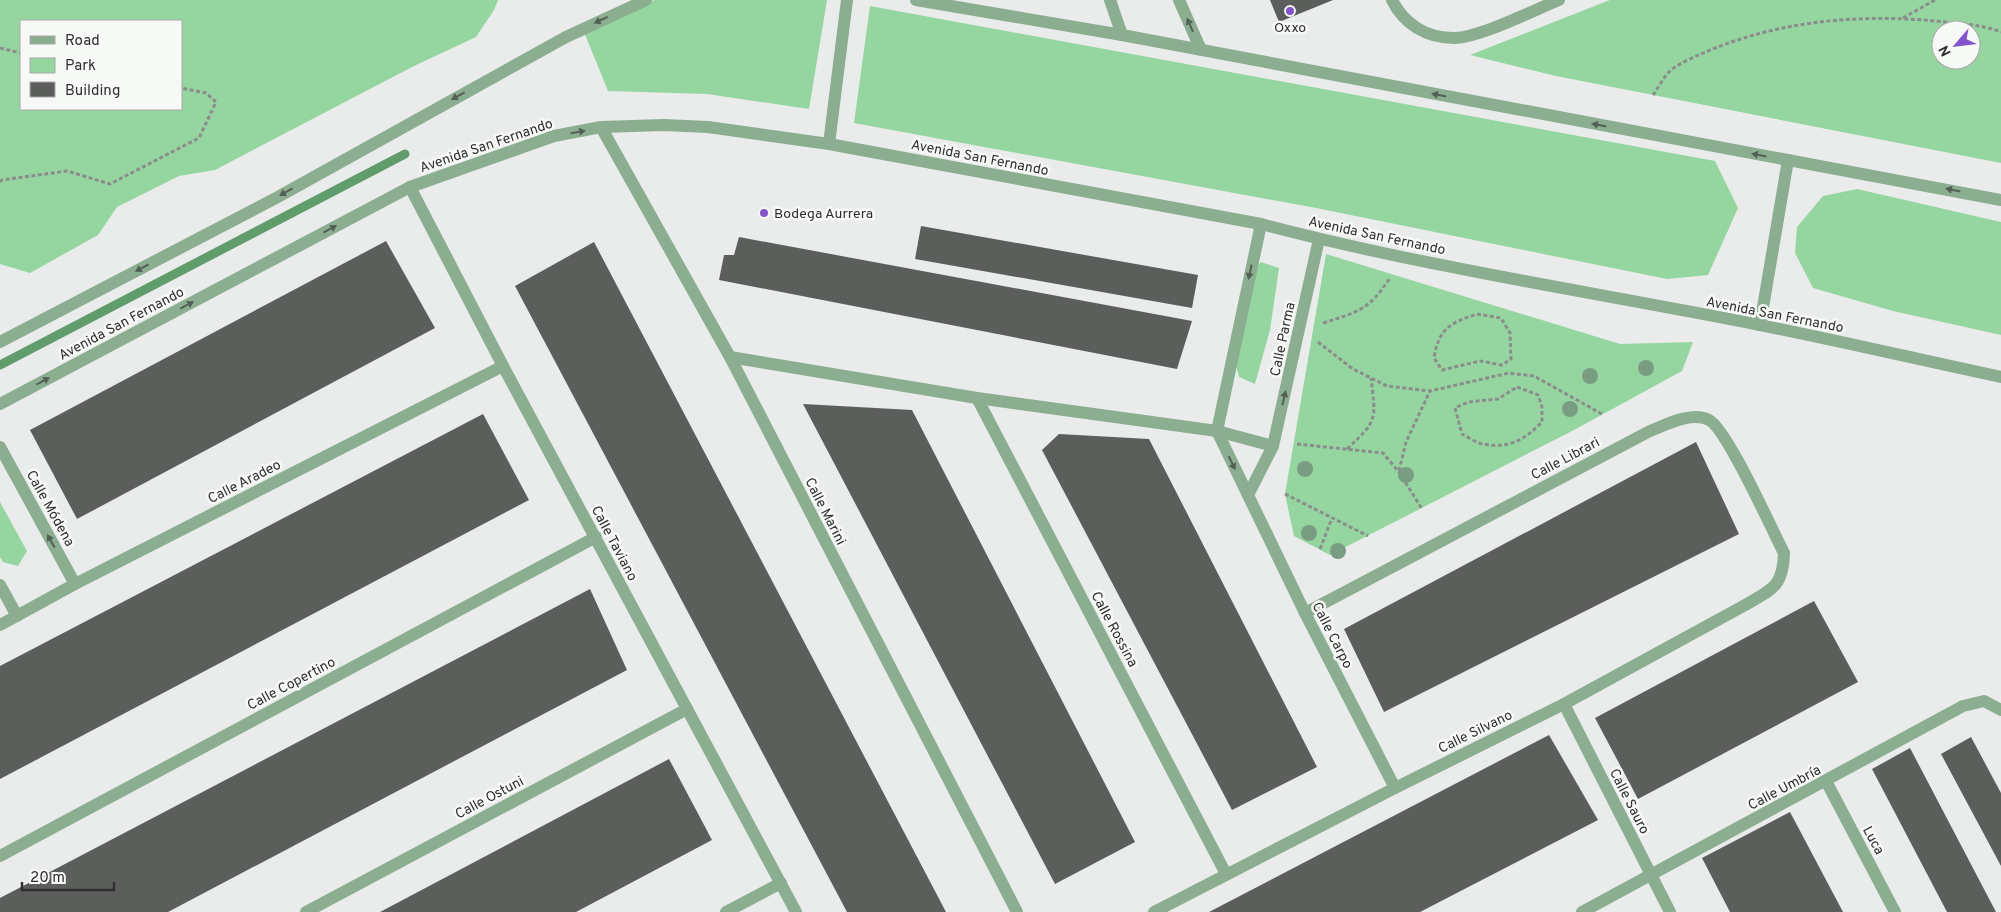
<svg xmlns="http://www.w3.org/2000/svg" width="2001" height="912" viewBox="0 0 2001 912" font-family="Overpass,sans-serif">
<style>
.green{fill:#95d6a0;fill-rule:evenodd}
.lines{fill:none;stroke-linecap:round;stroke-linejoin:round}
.stream{stroke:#619c6d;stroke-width:9}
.building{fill:#5c5e5c}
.path{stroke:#8b8d8c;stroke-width:3;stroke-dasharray:4 2.5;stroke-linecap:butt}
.minor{stroke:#8bad90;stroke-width:12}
.tree{fill:#7a9c83}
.oneway{fill:#536155}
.poi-dot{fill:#8454cc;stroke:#f7f9f7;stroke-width:2}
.labels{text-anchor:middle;stroke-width:5;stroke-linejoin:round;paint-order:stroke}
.poi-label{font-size:14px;fill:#2e2f2e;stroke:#f7f9f7}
.street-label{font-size:14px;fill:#2e2f2e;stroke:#f7f9f7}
</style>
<rect width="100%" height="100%" fill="#e9ecea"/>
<g class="green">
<path d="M0,0H498L494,10L476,37L414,66L215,170L179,176L117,207L98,235L30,273L0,264ZM21,21H181V109H21Z"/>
<polygon points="655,0 827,0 809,109 707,94 608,91 584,32 633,8"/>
<path d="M1610,0H2001V163L1556,76L1470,55ZM1941,30H1971V60H1941Z"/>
<polygon points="870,6 1715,161 1738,208 1708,275 1667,279 1316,208 854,123"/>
<polygon points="1857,189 2001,222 2001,335 1893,311 1813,288 1795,253 1797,227 1823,196"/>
<polygon points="1326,254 1620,344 1693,342 1682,371 1574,430 1330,555 1294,536 1285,494"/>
<polygon points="1261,262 1279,268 1270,330 1255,384 1239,377 1236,365 1253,270"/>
<polygon points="0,502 27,551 18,566 3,562 0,557"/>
</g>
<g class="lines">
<polyline class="stream" points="0,365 405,154"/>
</g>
<g class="building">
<polygon points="1270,0 1333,0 1279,22"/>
<polygon points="921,226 1198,275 1192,308 915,259"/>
<polygon points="739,237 1192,321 1177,369 719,280 724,255 734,255"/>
<polygon points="386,241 435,328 77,519 30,430"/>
<polygon points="594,242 946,912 847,912 515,286"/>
<polygon points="803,404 912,410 1135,842 1055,884"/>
<polygon points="483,414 529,500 0,779 0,666"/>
<polygon points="1059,434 1149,439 1317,767 1232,810 1042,450"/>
<polygon points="1696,442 1739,534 1384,712 1344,629"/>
<polygon points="590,589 627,670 168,912 0,912 0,898"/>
<polygon points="1814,601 1858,682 1638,799 1595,718"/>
<polygon points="1549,735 1598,820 1420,912 1209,912"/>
<polygon points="1971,737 2001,793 2001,866 1941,754"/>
<polygon points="1910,748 1996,912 1947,912 1872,769"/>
<polygon points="669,759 712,840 576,912 380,912"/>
<polygon points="1790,812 1843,912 1730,912 1702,858"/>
</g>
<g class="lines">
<g class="path">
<polyline points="1903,18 1935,0"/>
<polyline points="0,48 21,53"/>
<path d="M1653,95C1659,87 1664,76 1671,70C1680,63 1692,58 1701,54C1777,20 1864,13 1945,22C1964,24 1983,25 2001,32"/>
<polyline points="0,182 2,180 67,171 110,184 199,138 216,102 206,93 181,88"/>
<path d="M1477,314L1501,318L1510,333L1511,359L1502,365L1480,361L1442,370L1434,358C1439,328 1450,323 1477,314Z"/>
<path d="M1323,323C1358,312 1369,310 1390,278"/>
<polyline points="1318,342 1353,369 1387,386 1430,391 1509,373 1534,376 1602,414"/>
<path d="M1517,387L1538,395L1542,407V422C1524,440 1509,449 1483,444C1476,443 1468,437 1462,434L1455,408L1468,402L1498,399Z"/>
<polyline points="1297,444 1383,453 1399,472 1422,509"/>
<path d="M1347,449C1378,420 1376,420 1371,378"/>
<polyline points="1399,471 1406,442 1430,391"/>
<polyline points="1285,494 1368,536"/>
<polyline points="1320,549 1332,518"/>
</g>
<g class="minor">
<polyline points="916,0 1122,35 2001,200"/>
<polyline points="1110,0 1122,35"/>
<polyline points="1179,0 1201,50"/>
<path d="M1392,0C1404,24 1426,38 1454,38C1479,38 1534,10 1559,0"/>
<polyline points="601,127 730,357 1017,912"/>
<polyline points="829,144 847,0"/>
<polyline points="410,187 503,366 796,912"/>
<polyline points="1261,224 1217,431 1305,613 1395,788"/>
<polyline points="1760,325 1788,160"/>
<polyline points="0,342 276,198 566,37 646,0"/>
<polyline points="730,357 977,398 1217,431 1273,446"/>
<polyline points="977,398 1226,874"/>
<path d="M0,404L410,187L554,136L601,127L664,125L708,127L829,144L1261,224C1425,267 1593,292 1760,325C1840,341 1921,360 2001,377"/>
<polyline points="0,447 75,584"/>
<polyline points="1248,495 1273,446 1319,239"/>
<polyline points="0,585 17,616"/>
<polyline points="0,625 75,584 503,366"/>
<polyline points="1564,704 1670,912"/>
<polyline points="1826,781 1895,912"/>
<polyline points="0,856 596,537"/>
<polyline points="306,912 687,709"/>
<polyline points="726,912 781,883"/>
<path d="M1154,912L1395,788L1564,704L1747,604C1773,589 1783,586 1784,553C1772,530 1727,429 1709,420C1691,411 1666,425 1650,431L1305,613"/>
<polyline points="1582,912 1963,706 1984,701 2001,710"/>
</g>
</g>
<g class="tree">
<circle cx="1646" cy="368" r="8"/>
<circle cx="1590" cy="376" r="8"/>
<circle cx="1570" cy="409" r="8"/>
<circle cx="1305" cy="469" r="8"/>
<circle cx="1406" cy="475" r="8"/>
<circle cx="1309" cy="533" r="8"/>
<circle cx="1338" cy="551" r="8"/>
</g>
<defs><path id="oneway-solid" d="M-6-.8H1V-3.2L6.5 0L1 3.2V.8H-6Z" transform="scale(1.25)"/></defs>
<g class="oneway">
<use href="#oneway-solid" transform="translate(601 20) rotate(155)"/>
<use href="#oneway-solid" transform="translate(1190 25) rotate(-113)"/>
<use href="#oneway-solid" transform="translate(1439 95) rotate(-169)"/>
<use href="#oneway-solid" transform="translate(458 96) rotate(151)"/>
<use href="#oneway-solid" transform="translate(1599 125) rotate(-169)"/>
<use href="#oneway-solid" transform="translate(578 132) rotate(-10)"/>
<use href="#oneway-solid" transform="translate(1759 155) rotate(-169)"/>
<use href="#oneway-solid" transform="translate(1953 190) rotate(-168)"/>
<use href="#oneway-solid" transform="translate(286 192) rotate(151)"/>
<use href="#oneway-solid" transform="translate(330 229) rotate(-28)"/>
<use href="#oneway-solid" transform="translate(142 268) rotate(152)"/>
<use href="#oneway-solid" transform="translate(1250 272) rotate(102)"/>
<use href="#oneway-solid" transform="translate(187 305) rotate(-28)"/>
<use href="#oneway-solid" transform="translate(43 381) rotate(-28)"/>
<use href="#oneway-solid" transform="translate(1284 398) rotate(-77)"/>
<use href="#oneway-solid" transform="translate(1232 463) rotate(64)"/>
<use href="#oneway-solid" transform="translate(51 541) rotate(-119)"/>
</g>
<g class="poi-dot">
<circle cx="1290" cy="11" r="5"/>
<circle cx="764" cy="213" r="5"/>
</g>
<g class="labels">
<g class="poi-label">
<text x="1290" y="32">Oxxo</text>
<text x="774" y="218" text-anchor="start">Bodega Aurrera</text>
</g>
<g class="street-label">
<text transform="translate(486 145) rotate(-19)" y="5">Avenida San Fernando</text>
<text transform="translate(980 157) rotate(11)" y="5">Avenida San Fernando</text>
<text transform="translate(1377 235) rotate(12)" y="5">Avenida San Fernando</text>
<text transform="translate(1775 314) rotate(11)" y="5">Avenida San Fernando</text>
<text transform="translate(121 323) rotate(-28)" y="5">Avenida San Fernando</text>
<text transform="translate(1282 339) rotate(-78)" y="5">Calle Parma</text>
<text transform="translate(1565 458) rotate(-28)" y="5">Calle Librari</text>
<text transform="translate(244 481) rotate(-27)" y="5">Calle Aradeo</text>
<text transform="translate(51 508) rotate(61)" y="5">Calle Módena</text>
<text transform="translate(826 511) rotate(63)" y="5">Calle Marini</text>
<text transform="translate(615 543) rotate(62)" y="5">Calle Taviano</text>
<text transform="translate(1115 629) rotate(62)" y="5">Calle Rossina</text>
<text transform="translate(1333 635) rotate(63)" y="5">Calle Carpo</text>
<text transform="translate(291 683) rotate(-28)" y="5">Calle Copertino</text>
<text transform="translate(1475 731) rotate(-26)" y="5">Calle Silvano</text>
<text transform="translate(1784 787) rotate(-28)" y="5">Calle Umbría</text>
<text transform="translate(489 797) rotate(-28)" y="5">Calle Ostuni</text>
<text transform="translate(1630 801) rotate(63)" y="5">Calle Sauro</text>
<text transform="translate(1874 840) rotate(62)" y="5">Luca</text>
</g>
</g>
<rect x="20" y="20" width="162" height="90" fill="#f7f9f7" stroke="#a7a8a7"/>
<rect x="30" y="36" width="25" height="8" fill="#8bad90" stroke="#a7a8a7"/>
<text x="65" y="45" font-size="15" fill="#2e2f2e">Road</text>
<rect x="30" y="58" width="25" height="15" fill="#95d6a0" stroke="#a7a8a7"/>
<text x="65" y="70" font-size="15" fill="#2e2f2e">Park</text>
<rect x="30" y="82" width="25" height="15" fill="#5c5e5c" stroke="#a7a8a7"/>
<text x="65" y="95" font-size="15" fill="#2e2f2e">Building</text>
<g transform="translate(1956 45) rotate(242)"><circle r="24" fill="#f7f9f7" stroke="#a7a8a7"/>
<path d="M0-4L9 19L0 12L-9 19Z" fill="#8454cc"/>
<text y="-8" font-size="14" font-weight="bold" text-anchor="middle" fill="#2e2f2e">N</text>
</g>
<path d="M22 882v8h92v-8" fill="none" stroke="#2e2f2e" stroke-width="2.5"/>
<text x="30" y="882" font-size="15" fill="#2e2f2e" stroke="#f7f9f7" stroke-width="4" paint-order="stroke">20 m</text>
</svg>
